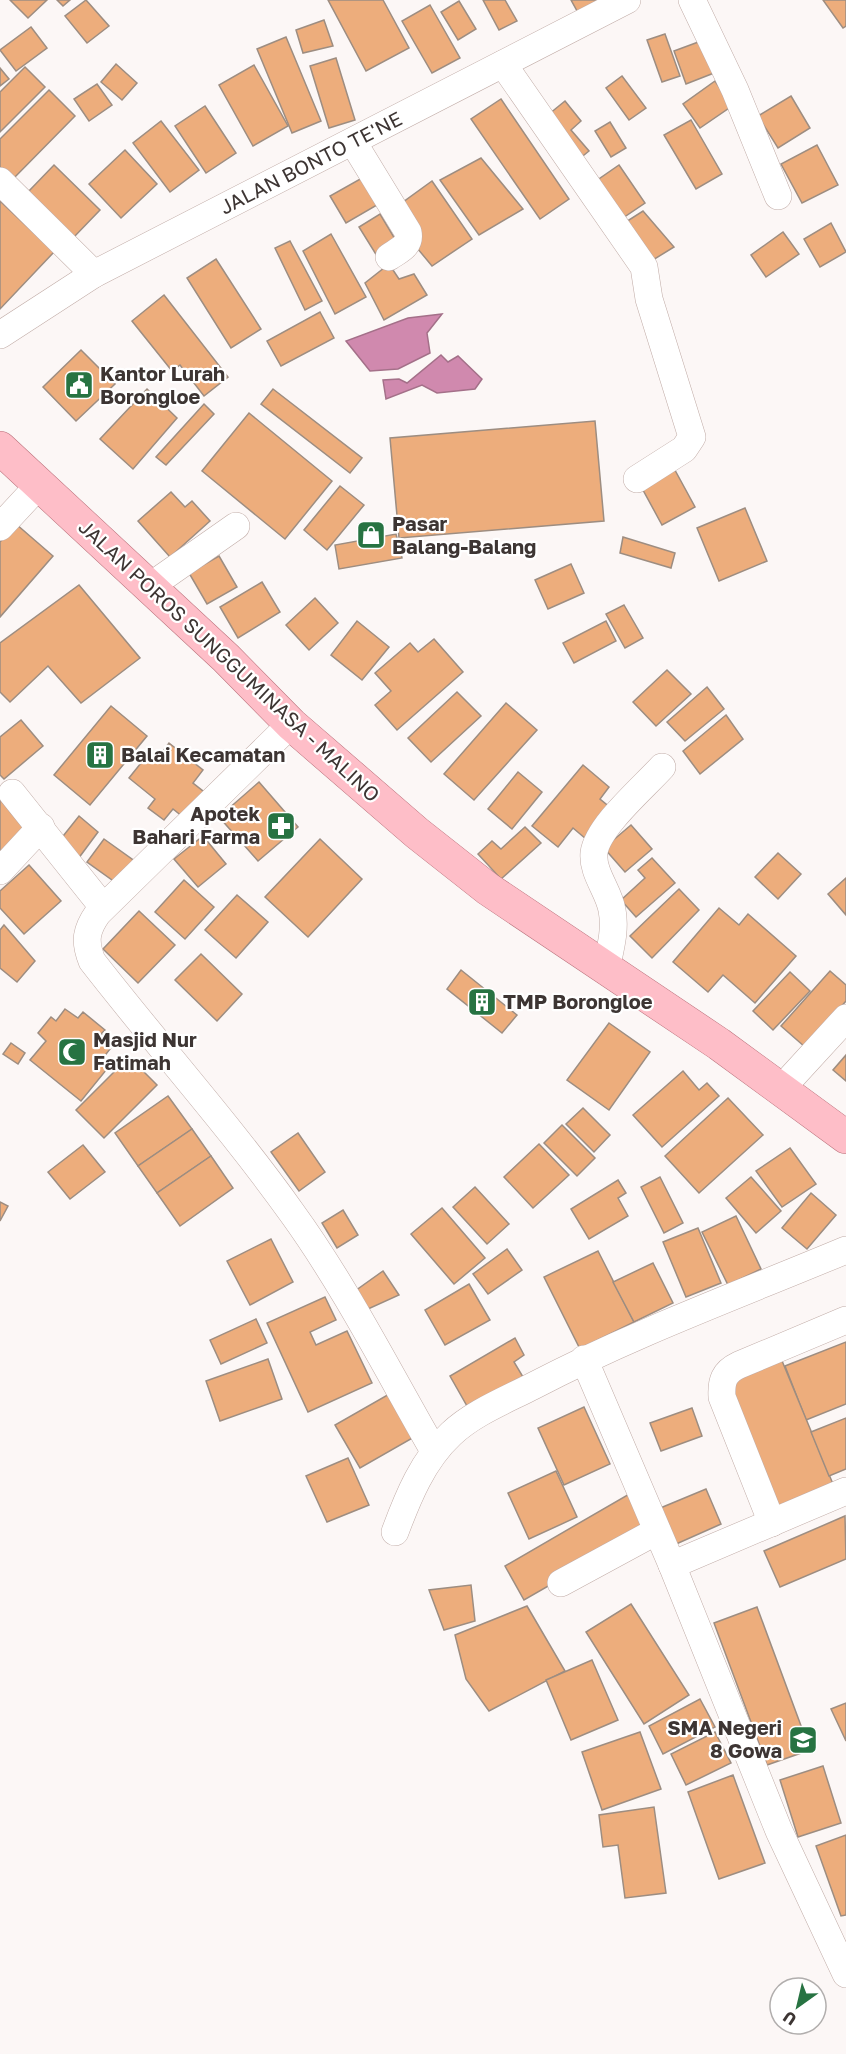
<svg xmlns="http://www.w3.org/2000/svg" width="846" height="2054" viewBox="0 0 846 2054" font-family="'Golos Text',sans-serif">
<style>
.water{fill:#d089ae;stroke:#a47089;stroke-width:1.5}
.building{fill:#edad7c;stroke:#9d8d81;stroke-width:1.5}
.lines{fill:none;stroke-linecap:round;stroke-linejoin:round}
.minor-casing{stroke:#c1aca7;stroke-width:28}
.major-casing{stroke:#ba727c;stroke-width:34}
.minor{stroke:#fff;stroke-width:27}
.major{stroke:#febec8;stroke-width:33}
.labels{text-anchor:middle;stroke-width:4.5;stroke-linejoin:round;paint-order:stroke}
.street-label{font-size:20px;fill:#3d3533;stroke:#fff}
.poi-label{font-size:20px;font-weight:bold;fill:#3d3533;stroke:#fff;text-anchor:start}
</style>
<rect width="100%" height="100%" fill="#fcf7f6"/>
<g class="water">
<polygon points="442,314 427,333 430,353 398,369 370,371 346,341 408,318"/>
<polygon points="441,355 448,362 458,356 482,379 475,389 437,393 422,385 386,399 383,380 399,379 407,383"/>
</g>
<g class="building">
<polygon points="10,0 47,0 28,18"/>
<polygon points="57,0 70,0 63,6"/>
<polygon points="86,0 109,26 87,43 65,16"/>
<polygon points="328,0 383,0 409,48 366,71"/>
<polygon points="483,0 505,0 517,21 499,30"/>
<polygon points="571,0 610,0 582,20"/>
<polygon points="823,0 846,0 846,26 843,28"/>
<polygon points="459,1 476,29 458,40 441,12"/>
<polygon points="430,5 460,58 432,73 402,21"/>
<polygon points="324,20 333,46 303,53 296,30"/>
<polygon points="31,27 47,48 16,71 0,50"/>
<polygon points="665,34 680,76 662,82 647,40"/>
<polygon points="286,37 321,121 292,133 257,49"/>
<polygon points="701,41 714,73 686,84 674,51"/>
<polygon points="336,58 355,120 329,128 310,66"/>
<polygon points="116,64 137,83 122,100 101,82"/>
<polygon points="254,65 288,126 253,146 219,85"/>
<polygon points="25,67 45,87 0,132 0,92"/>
<polygon points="0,68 9,79 0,86"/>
<polygon points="622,76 646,108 629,120 606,88"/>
<polygon points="715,81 732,106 700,128 683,104"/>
<polygon points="97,84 112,105 89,121 74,99"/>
<polygon points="49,90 75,116 13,179 0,167 0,139"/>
<polygon points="791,96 810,128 778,148 758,116"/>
<polygon points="501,99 569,199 540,219 471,119"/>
<polygon points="565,101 581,121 571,130 589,151 573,164 538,123"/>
<polygon points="205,106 236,153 206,173 175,126"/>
<polygon points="691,120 722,174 696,189 664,135"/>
<polygon points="161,121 199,170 170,192 133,143"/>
<polygon points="610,122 626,148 611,157 595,131"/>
<polygon points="817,145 838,185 802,203 781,164"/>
<polygon points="125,150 157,184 121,218 89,184"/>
<polygon points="481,158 523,209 479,235 440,180"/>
<polygon points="54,165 100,210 74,237 28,192"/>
<polygon points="619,165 645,203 608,228 583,190"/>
<polygon points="362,178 377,205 346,223 330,196"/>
<polygon points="432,181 472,239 432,266 388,213"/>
<polygon points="0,201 54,252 0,309"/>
<polygon points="643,211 674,247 635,271 607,234"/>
<polygon points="380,214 398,244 377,256 359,227"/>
<polygon points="831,223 846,252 820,267 804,239"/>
<polygon points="783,232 799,254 766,277 751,255"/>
<polygon points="331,234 366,297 335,314 303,251"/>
<polygon points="290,241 322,301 305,310 275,248"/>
<polygon points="216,259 261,329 231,348 187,278"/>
<polygon points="389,264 399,279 414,274 427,295 384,320 365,283"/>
<polygon points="164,295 228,377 204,396 180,365 172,371 132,321"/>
<polygon points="320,312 334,338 281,366 267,341"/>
<polygon points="81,350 115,384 76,421 43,387"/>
<polygon points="147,389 177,418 133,469 100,439"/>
<polygon points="273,389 362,458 350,473 261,404"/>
<polygon points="204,404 214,414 166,465 156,457"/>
<polygon points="249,413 332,481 285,539 202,471"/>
<polygon points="595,421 604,521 399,538 390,438"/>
<polygon points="670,461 695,507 662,525 637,479"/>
<polygon points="340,486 364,505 327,550 304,530"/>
<polygon points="171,492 185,507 192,501 210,521 170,557 138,521"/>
<polygon points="745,508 767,561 719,581 697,528"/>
<polygon points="16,524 53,556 0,617 0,542"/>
<polygon points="396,534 402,558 339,569 335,545"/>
<polygon points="623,537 675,553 671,568 620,553"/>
<polygon points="219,556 237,587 207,604 189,573"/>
<polygon points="571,564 584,593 548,609 535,580"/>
<polygon points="262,582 280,612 238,638 220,607"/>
<polygon points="79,585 140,658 81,703 48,666 10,702 0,692 0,643"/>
<polygon points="315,598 338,623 309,650 286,625"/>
<polygon points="624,605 643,638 625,648 606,614"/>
<polygon points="357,621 389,647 362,680 331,655"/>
<polygon points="606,621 616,641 574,663 563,643"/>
<polygon points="434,639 463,672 397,730 375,705 391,691 375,673 410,643 418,652"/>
<polygon points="667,670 691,694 656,726 633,702"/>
<polygon points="707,687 724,709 685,741 667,722"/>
<polygon points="457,692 481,716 431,762 408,738"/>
<polygon points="506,703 537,730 474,800 444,774"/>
<polygon points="111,706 147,736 90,805 54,775"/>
<polygon points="726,715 743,739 700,774 683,751"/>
<polygon points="21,720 43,746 4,779 0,775 0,737"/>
<polygon points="169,743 203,770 193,783 208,795 188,821 173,809 164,820 148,808 155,799 129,778 149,753 157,759"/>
<polygon points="583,765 609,787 600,799 611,808 586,839 573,828 558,847 532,826"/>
<polygon points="518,772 542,792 512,829 488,809"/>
<polygon points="259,782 298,827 258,861 219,817"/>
<polygon points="0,799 30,836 0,866"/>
<polygon points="79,816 98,832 75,863 56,845"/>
<polygon points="631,825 652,849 625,872 604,848"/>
<polygon points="525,827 541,843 501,879 478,854 492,841 501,849"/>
<polygon points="203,836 226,864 198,887 174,859"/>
<polygon points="104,839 136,862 119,885 87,862"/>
<polygon points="320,839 362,879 308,937 265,897"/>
<polygon points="778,853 801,874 778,899 755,877"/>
<polygon points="652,858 675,883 636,917 621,900 645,878 638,870"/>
<polygon points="29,865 61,901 24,934 0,908 0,891"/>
<polygon points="846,878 846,915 828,894"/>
<polygon points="184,880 214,907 185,939 155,912"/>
<polygon points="679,889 699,910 652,958 630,936"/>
<polygon points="237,895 268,922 236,958 205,930"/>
<polygon points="719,908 739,925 748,914 796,956 755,1003 723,975 708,992 673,962"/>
<polygon points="139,911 175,945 138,983 103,949"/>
<polygon points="4,925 35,961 17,982 0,968 0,930"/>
<polygon points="201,954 242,994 217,1021 175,980"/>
<polygon points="461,970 517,1015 502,1033 447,989"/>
<polygon points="830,971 846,985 846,1001 805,1047 781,1026"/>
<polygon points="790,972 810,991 773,1030 753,1011"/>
<polygon points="65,1009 78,1018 83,1012 105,1030 101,1034 114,1044 99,1063 107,1069 81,1101 30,1060 46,1041 38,1033 51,1017 56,1021"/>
<polygon points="609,1023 650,1052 609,1110 567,1080"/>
<polygon points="11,1043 25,1053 18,1064 3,1054"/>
<polygon points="846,1055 846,1081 833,1070"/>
<polygon points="129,1057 157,1085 104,1138 76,1110"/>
<polygon points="683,1071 699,1090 707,1083 719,1096 662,1147 633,1115"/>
<polygon points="168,1096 192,1129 138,1166 115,1133"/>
<polygon points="728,1098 763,1135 699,1193 665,1156"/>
<polygon points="583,1108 610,1135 594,1152 566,1124"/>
<polygon points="562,1125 595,1158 577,1176 544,1143"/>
<polygon points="192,1129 211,1156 157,1193 138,1166"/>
<polygon points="298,1133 325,1172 299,1191 271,1152"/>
<polygon points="539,1144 569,1175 533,1208 504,1177"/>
<polygon points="83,1145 105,1172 70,1199 48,1172"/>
<polygon points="790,1148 816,1184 782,1207 756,1171"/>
<polygon points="211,1156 233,1188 180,1226 157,1193"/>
<polygon points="660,1177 683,1223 664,1233 641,1187"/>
<polygon points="751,1177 781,1211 756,1233 726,1198"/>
<polygon points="618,1180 626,1193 618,1198 628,1216 589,1239 571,1209"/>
<polygon points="475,1187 509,1224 487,1244 453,1207"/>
<polygon points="811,1193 836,1215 807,1249 782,1228"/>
<polygon points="0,1202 8,1206 0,1221"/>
<polygon points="442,1208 485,1258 454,1284 411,1234"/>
<polygon points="343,1210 358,1235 337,1248 322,1223"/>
<polygon points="736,1216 761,1269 728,1285 702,1232"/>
<polygon points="698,1228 721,1283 686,1297 663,1242"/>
<polygon points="271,1239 293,1282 250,1305 227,1261"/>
<polygon points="507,1249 522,1270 488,1294 473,1274"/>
<polygon points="598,1251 634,1322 580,1349 544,1277"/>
<polygon points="653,1263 673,1303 634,1322 613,1282"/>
<polygon points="383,1271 399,1295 357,1314 348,1296"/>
<polygon points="469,1284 490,1320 445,1345 425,1310"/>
<polygon points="325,1297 336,1320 310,1332 316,1345 347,1331 372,1383 308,1412 267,1323"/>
<polygon points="256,1319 267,1343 221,1364 210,1340"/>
<polygon points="515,1338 524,1355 514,1362 526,1382 471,1413 450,1376"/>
<polygon points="846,1342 846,1404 806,1420 785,1366"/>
<polygon points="780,1356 833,1484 766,1511 713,1382"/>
<polygon points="268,1359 282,1399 220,1421 206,1381"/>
<polygon points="391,1393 416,1436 360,1468 335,1425"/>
<polygon points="584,1407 610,1464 564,1485 538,1428"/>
<polygon points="692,1408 702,1436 661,1451 650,1423"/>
<polygon points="846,1418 846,1469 829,1476 811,1432"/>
<polygon points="348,1458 369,1505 327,1522 306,1476"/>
<polygon points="556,1471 577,1517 529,1539 508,1493"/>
<polygon points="706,1489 721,1524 674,1545 658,1509"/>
<polygon points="631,1493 651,1527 524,1600 505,1566"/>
<polygon points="845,1516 846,1559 780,1587 764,1551"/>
<polygon points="471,1585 475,1621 444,1630 429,1590"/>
<polygon points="631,1604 689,1695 644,1724 586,1632"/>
<polygon points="527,1606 565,1671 489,1711 466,1679 455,1635"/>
<polygon points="757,1607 810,1750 767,1765 714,1623"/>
<polygon points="592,1660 618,1720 571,1740 546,1680"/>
<polygon points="700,1699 715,1727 663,1754 649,1726"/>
<polygon points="846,1703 846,1741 831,1709"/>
<polygon points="640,1732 661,1789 602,1810 582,1752"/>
<polygon points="715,1732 731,1763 686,1785 671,1754"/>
<polygon points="823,1766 841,1823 798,1837 780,1780"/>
<polygon points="733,1775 765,1863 719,1879 688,1792"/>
<polygon points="654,1807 666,1893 625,1898 618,1845 603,1847 599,1815"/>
<polygon points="846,1835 846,1915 841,1916 816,1846"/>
</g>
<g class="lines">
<g class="minor-casing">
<g id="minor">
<polyline points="692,0 735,90 778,196"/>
<polyline points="503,64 644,267 649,299 692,437 684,449 637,479"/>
<path d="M353,142L408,232C411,246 399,250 389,257"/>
<polyline points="0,181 94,274"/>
<polyline points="0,335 94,274 627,0"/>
<polyline points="0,527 40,484"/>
<polyline points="149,587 236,526"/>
<path d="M291,724L98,913C86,930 84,941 92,961C158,1046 230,1126 292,1213C345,1286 389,1373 434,1451"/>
<polyline points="12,793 103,907"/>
<polyline points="0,871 41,827"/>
<path d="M606,969C610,950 616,930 612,910C609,891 592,873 594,853C597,827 644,787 662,767"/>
<polyline points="780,1090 846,1018"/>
<polyline points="584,1359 672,1565 779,1831 846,1974"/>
<path d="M772,1523L722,1397C721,1381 724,1372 739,1365L846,1320"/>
<path d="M395,1532C408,1497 423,1460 451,1434C473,1413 506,1400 533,1386C634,1333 741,1294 846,1250"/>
<polyline points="672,1565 846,1491"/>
<polyline points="561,1583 657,1531"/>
</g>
</g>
<g class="major-casing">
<polyline id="major" points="0,448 226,658 291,724 417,833 488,889 719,1044 846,1137"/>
</g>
<use href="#minor" class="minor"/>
<use href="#major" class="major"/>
</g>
<defs>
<g id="civic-square" transform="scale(1.5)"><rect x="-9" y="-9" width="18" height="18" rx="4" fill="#277342" stroke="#fff"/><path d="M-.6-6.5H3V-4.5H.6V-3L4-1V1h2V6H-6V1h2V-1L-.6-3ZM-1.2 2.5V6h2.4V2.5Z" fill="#fff"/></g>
<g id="shop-square" transform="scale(1.5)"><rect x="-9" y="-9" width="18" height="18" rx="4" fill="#277342" stroke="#fff"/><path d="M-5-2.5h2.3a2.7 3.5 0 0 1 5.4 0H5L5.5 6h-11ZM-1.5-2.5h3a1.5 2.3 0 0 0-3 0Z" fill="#fff"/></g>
<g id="building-square" transform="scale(1.5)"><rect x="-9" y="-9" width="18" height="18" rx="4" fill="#277342" stroke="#fff"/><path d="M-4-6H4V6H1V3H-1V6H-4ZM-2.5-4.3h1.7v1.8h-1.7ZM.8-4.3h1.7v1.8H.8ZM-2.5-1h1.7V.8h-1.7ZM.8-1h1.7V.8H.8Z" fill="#fff"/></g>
<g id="pharmacy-square" transform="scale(1.5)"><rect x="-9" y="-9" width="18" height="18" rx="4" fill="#277342" stroke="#fff"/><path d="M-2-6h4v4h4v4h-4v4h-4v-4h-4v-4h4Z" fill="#fff"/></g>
<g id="mosque-square" transform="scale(1.5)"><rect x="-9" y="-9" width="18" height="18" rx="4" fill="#277342" stroke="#fff"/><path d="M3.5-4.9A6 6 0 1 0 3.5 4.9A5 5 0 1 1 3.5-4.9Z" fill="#fff"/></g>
<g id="school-square" transform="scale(1.5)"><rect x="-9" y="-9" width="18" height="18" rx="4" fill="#277342" stroke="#fff"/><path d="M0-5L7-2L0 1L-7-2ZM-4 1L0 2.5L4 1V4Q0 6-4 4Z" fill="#fff"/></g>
</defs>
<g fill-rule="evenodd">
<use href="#civic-square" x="79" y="385"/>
<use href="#shop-square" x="371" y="535"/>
<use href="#building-square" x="100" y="755"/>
<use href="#pharmacy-square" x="281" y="826"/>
<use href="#building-square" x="482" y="1002"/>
<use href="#mosque-square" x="72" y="1052"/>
<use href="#school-square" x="803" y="1740"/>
</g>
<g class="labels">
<g class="street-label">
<text transform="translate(311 163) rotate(-27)" y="7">JALAN BONTO TE'NE</text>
<text transform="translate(229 661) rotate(43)" y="7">JALAN POROS SUNGGUMINASA - MALINO</text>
</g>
<g class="poi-label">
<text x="100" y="381">Kantor Lurah<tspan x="100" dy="23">Borongloe</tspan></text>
<text x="392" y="531">Pasar<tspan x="392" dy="23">Balang-Balang</tspan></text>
<text x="121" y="762">Balai Kecamatan</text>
<text x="260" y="821" text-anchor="end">Apotek<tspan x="260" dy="23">Bahari Farma</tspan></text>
<text x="503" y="1009">TMP Borongloe</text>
<text x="93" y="1047">Masjid Nur<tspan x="93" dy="23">Fatimah</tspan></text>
<text x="782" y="1735" text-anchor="end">SMA Negeri<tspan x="782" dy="23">8 Gowa</tspan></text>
</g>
</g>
<g transform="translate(798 2006) rotate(214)"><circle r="28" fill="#ffffff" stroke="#b1aead" stroke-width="1.5"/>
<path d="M0-4.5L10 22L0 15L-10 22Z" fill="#277342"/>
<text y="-9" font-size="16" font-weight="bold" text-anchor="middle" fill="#3d3533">U</text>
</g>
</svg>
